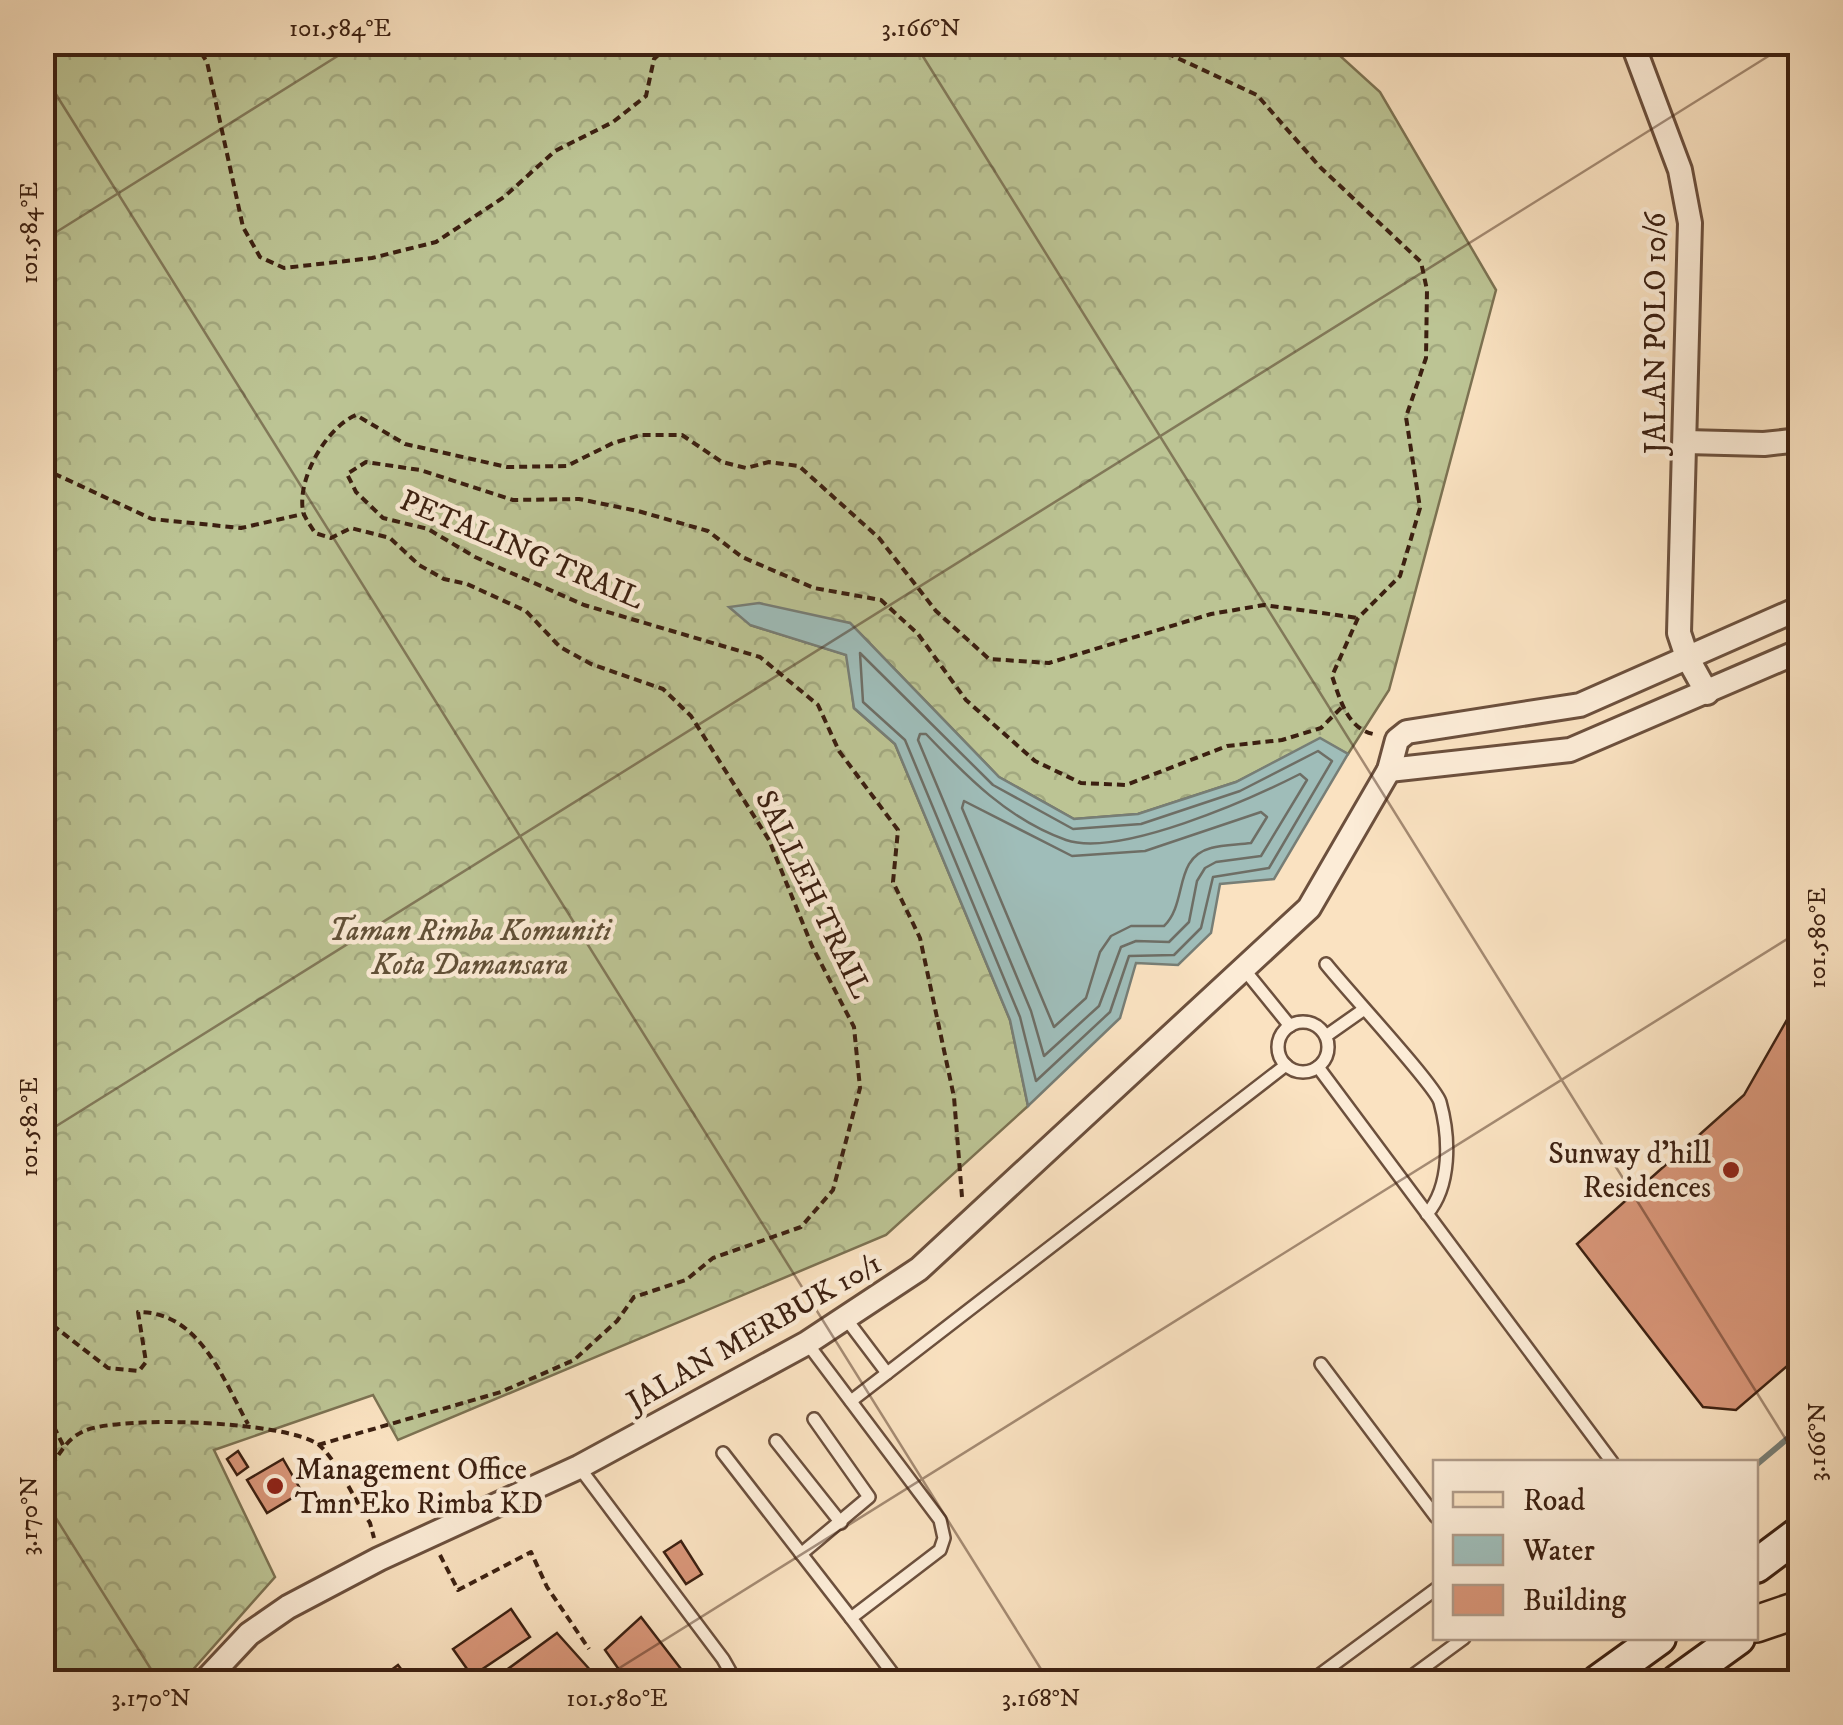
<svg xmlns="http://www.w3.org/2000/svg" width="1843" height="1725" viewBox="0 0 1843 1725" font-family="'IM FELL DW Pica',serif">
<style>
.forest{fill:url(#forest-crowns);stroke:#7c7252;stroke-width:2.5}
.water{fill:#9fbdb9;stroke:#777e76;stroke-width:2.5}
.lines{fill:none;stroke-linecap:round;stroke-linejoin:round}
.shore{stroke:#6e6e65;stroke-width:2.5}
.stream{stroke:#777e76;stroke-width:6}
.building{fill:#d89578;stroke:#3c2011;stroke-width:2.5}
.lane-casing{stroke:#6c503d;stroke-width:16}
.street-casing{stroke:#6c503d;stroke-width:28}
.secondary-casing{stroke:#3c2011;stroke-width:38}
.primary-casing{stroke:#3c2011;stroke-width:40}
.path{stroke:#3c2011;stroke-width:4;stroke-dasharray:8 5;stroke-linecap:butt}
.lane{stroke:#fcecd7;stroke-width:11}
.street{stroke:#fcecd7;stroke-width:22}
.secondary{stroke:#fcecd7;stroke-width:32}
.primary{stroke:#fae2c1;stroke-width:35}
.ticks{fill:none;stroke:#3c2011;stroke-width:2.5;stroke-opacity:0.45}
.poi-dot{fill:#8f2418;stroke:#fcecd7;stroke-width:4}
.labels{text-anchor:middle;stroke-width:9;stroke-linejoin:round;paint-order:stroke}
.street-label{font-size:30px;fill:#3c2011;stroke:#fcecd7}
.park-label{font-size:30px;font-style:italic;fill:#625138;stroke:#fcecd7}
.poi-label{font-size:30px;fill:#3c2011;stroke:#fcecd7;text-anchor:end}
.neatline{fill:none;stroke:#3c2011;stroke-width:4}
.ticks-label{font-size:25px;text-anchor:middle;fill:#3c2011}
</style>
<defs>
<pattern id="forest-crowns" width="20" height="18" patternUnits="userSpaceOnUse" patternTransform="scale(2.5)"><rect width="20" height="18" fill="#bcc494"/><path d="M2 6a3 3 0 1 1 6 0M12 15a3 3 0 1 1 6 0" fill="none" stroke="#a2a87f"/></pattern>
</defs>
<rect width="100%" height="100%" fill="#fae2c1"/>
<filter id="stains"><feTurbulence type="fractalNoise" baseFrequency=".002" numOctaves="4"/><feColorMatrix values="0 0 0 0 .2 0 0 0 0 .09 0 0 0 0 .02 0 0 0 .5 -.17"/></filter>
<radialGradient id="worn" r=".72"><stop offset=".6" stop-color="#630" stop-opacity="0"/><stop offset="1" stop-color="#630" stop-opacity=".3"/></radialGradient>
<polygon class="forest" points="42,43 1326,43 1380,92 1496,290 1389,690 1348,754 1320,739 1236,782 1138,814 1074,819 999,777 850,623 750,625 847,655 854,708 895,744 1010,1020 1028,1106 886,1235 398,1440 373,1395 214,1450 275,1577 182,1682 43,1682"/>
<polygon class="water" points="759,603 850,623 999,777 1074,819 1138,814 1236,782 1320,738 1348,754 1274,879 1220,884 1211,933 1178,965 1136,963 1120,1018 1028,1106 1010,1020 895,744 854,708 846,655 750,625 729,607"/>
<g class="lines">
<g class="shore">
<polygon points="860,653 993,785 1073,829 1141,824 1240,791 1318,751 1332,761 1269,868 1213,877 1201,928 1174,955 1129,956 1110,1012 1036,1081 1020,1017 905,740 863,702"/>
<path d="M920,734H926C967,777 1009,820 1066,840C1119,858 1251,799 1300,774L1307,780L1261,856L1216,862L1205,868L1197,881L1189,922L1169,942L1136,941L1121,947L1099,1006L1044,1056L1031,1011L918,740Z"/>
<path d="M964,801L1072,856L1145,851L1261,812L1267,817L1251,843C1238,845 1224,844 1211,848C1173,858 1188,903 1164,926H1131L1111,936L1100,952L1086,998L1054,1027L962,808Z"/>
</g>
<polyline class="stream" points="1756,1465 1800,1428"/>
</g>
<g class="building">
<polygon points="1800,997 1800,1355 1736,1410 1703,1407 1577,1244 1744,1095"/>
<polygon points="238,1451 248,1467 237,1475 227,1459"/>
<polygon points="283,1459 302,1492 267,1513 247,1480"/>
<polygon points="681,1541 702,1574 686,1584 664,1552"/>
<polygon points="511,1609 530,1637 472,1676 453,1649"/>
<polygon points="641,1617 691,1682 593,1682 620,1671 605,1650"/>
<polygon points="557,1633 591,1671 574,1682 490,1682"/>
<polygon points="398,1665 411,1682 375,1682"/>
</g>
<g class="lines">
<g class="lane-casing">
<g id="lane">
<path d="M1326,964C1344,987 1435,1085 1440,1102C1450,1138 1451,1186 1427,1214"/>
<polyline points="1243,968 1290,1026"/>
<circle cx="1303" cy="1047" r="25"/>
<polyline points="1326,1036 1363,1010"/>
<polyline points="1318,1067 1612,1462"/>
<polyline points="847,1320 887,1373"/>
<polyline points="807,1343 940,1520 944,1538 940,1550 851,1618 899,1682"/>
<polyline points="1321,1364 1436,1517"/>
<polyline points="851,1401 1286,1065"/>
<polyline points="776,1441 841,1523"/>
<polyline points="723,1453 851,1618"/>
<polyline points="579,1467 723,1659 736,1682"/>
<polyline points="801,1554 869,1497 814,1419"/>
<polyline points="1310,1682 1436,1589"/>
<polyline points="1404,1682 1464,1638"/>
</g>
</g>
<g class="street-casing">
<g id="street">
<polyline points="1632,42 1680,170 1690,223 1679,633 1687,657 1707,693"/>
<polyline points="1686,442 1764,444 1800,440"/>
<polyline points="1389,770 1570,750 1800,651"/>
<polyline points="204,1682 249,1634 288,1607 379,1559 579,1467 807,1343 919,1269 1309,908 1389,770 1397,740 1407,732 1580,705 1800,608"/>
</g>
</g>
<g class="secondary-casing">
<g id="secondary">
<polyline points="1756,1566 1800,1533"/>
<polyline points="1598,1682 1659,1638"/>
<polyline points="1677,1682 1738,1638"/>
</g>
</g>
<g class="primary-casing">
<polyline id="primary" points="1756,1624 1800,1609"/>
</g>
<g class="path">
<polyline points="73,42 90,42"/>
<polyline points="194,42 207,62 243,227 260,257 284,268 372,258 436,242 504,197 555,151 613,122 646,96 654,59 672,42"/>
<path d="M1143,42L1257,95L1320,167L1421,262L1427,290L1426,358L1406,417L1420,508L1400,576L1358,618L1332,676C1340,699 1347,728 1373,734"/>
<polyline points="42,468 152,519 241,528 303,514"/>
<polyline points="962,1197 954,1097 920,938 893,882 898,830 839,751 818,705 760,657 584,605 475,557 428,529 383,518 356,492 347,474 366,462 420,470 513,500 579,499 638,511 708,531 742,557 814,588 881,600 918,634 966,700 1035,761 1081,783 1126,785 1227,746 1282,740 1321,728 1342,707"/>
<path d="M42,1317L108,1368L139,1371L146,1362L138,1312C200,1312 222,1378 248,1424"/>
<polyline points="42,1403 63,1445"/>
<path d="M318,1445L501,1392L574,1360L617,1321L634,1297L686,1280L713,1258L801,1227L833,1190L860,1088L854,1027L812,946L769,840L691,716L663,689L591,664L560,647L526,611L467,584L444,579L419,565L390,538L351,528L331,538L315,533C311,526 305,519 303,511C297,478 327,427 356,415L405,444L507,467L567,466L613,443L641,435H682L722,462L746,468L769,462L799,466L879,538L936,611L989,659L1049,663L1211,614L1264,605L1358,618"/>
<path d="M42,1475C59,1460 62,1441 84,1431C120,1415 288,1421 319,1445C336,1459 357,1504 370,1523L374,1538"/>
<polyline points="440,1555 458,1590 531,1552 547,1587 589,1649"/>
</g>
<use href="#lane" class="lane"/>
<use href="#street" class="street"/>
<use href="#secondary" class="secondary"/>
<use href="#primary" class="primary"/>
</g>
<path class="ticks" d="M914,42L1800,1462M42,72L1049,1682M42,241L360,42M42,1135L1791,42M42,1496L159,1682M597,1682L1800,931"/>
<g class="poi-dot">
<circle cx="1731" cy="1170" r="10"/>
<circle cx="275" cy="1486" r="10"/>
</g>
<g class="labels">
<g class="street-label">
<text transform="translate(1655 333) rotate(-90)" y="10">JALAN POLO 10/6</text>
<text transform="translate(522 549) rotate(23)" y="10">PETALING TRAIL</text>
<text transform="translate(814 894) rotate(64)" y="10">SALLEH TRAIL</text>
<text transform="translate(754 1332) rotate(-30)" y="10">JALAN MERBUK 10/1</text>
</g>
<g class="park-label">
<text x="470" y="940">Taman Rimba Komuniti<tspan x="470" dy="34">Kota Damansara</tspan></text>
</g>
<g class="poi-label">
<text x="1711" y="1163">Sunway d'hill<tspan x="1711" dy="34">Residences</tspan></text>
<text x="295" y="1479" text-anchor="start">Management Office<tspan x="295" dy="34">Tmn Eko Rimba KD</tspan></text>
</g>
</g>
<rect width="1843" height="1725" fill="none" stroke="#fae2c1" stroke-width="110"/>
<rect x="1433" y="1460" width="325" height="180" fill="#fcecd7" stroke="#af9a88" stroke-width="2.5"/>
<rect x="1453" y="1492" width="50" height="15" fill="#fae2c1" stroke="#af9a88" stroke-width="2.5"/>
<text x="1523" y="1510" font-size="30" fill="#3c2011">Road</text>
<rect x="1453" y="1535" width="50" height="30" fill="#9fbdb9" stroke="#af9a88" stroke-width="2.5"/>
<text x="1523" y="1560" font-size="30" fill="#3c2011">Water</text>
<rect x="1453" y="1585" width="50" height="30" fill="#d89578" stroke="#af9a88" stroke-width="2.5"/>
<text x="1523" y="1610" font-size="30" fill="#3c2011">Building</text>
<rect x="55" y="55" width="1733" height="1615" class="neatline"/>
<g class="ticks-label">
<text x="340" y="36">101.584°E</text>
<text x="921" y="36">3.166°N</text>
<text transform="translate(28 233) rotate(-90)" y="9">101.584°E</text>
<text transform="translate(1816 938) rotate(-90)" y="9">101.580°E</text>
<text transform="translate(28 1127) rotate(-90)" y="9">101.582°E</text>
<text transform="translate(1816 1442) rotate(-90)" y="9">3.166°N</text>
<text transform="translate(28 1516) rotate(-90)" y="9">3.170°N</text>
<text x="151" y="1706">3.170°N</text>
<text x="617" y="1706">101.580°E</text>
<text x="1041" y="1706">3.168°N</text>
</g>
<rect width="100%" height="100%" filter="url(#stains)"/>
<rect width="100%" height="100%" fill="url(#worn)"/>
</svg>
